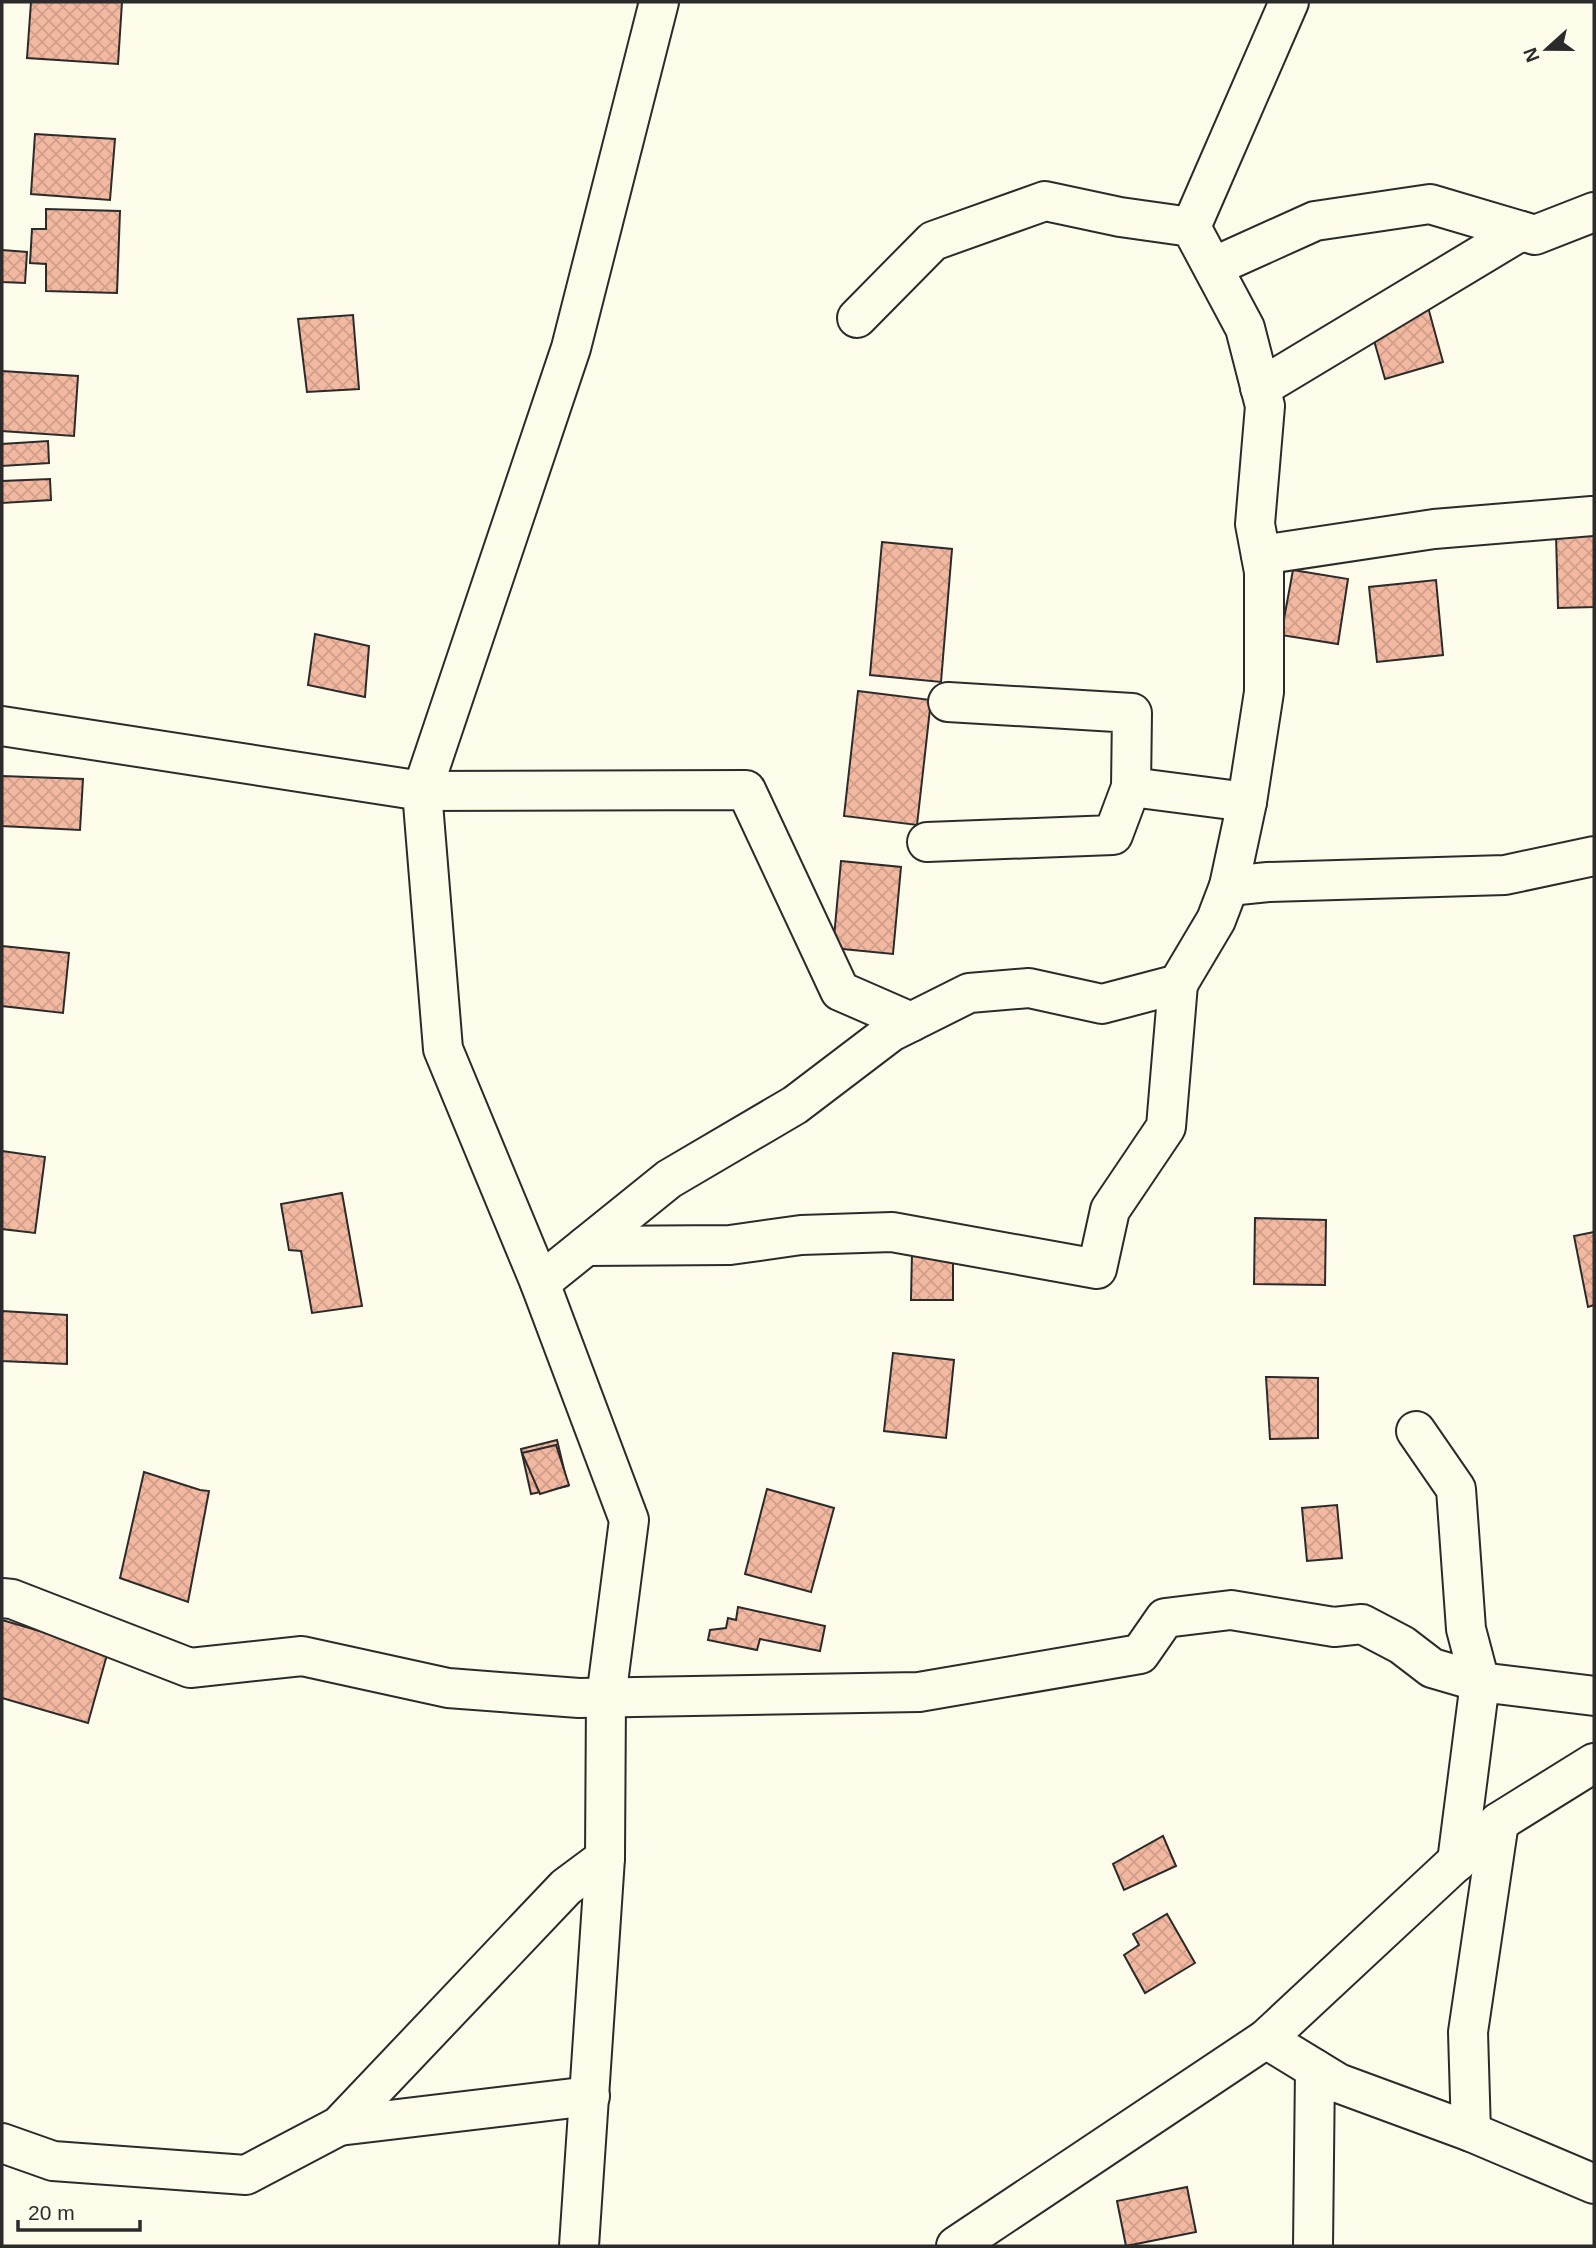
<svg xmlns="http://www.w3.org/2000/svg" width="1596" height="2248" viewBox="0 0 1596 2248" font-family="Arial,sans-serif">
<style>
.building{fill:url(#building-cross-hatch);stroke:#2b2b2b;stroke-width:2}
.lines{fill:none;stroke-linecap:round;stroke-linejoin:round}
.minor-casing{stroke:#2b2b2b;stroke-width:42}
.minor{stroke:#fdfbea;stroke-width:38}
</style>
<defs>
<pattern id="building-cross-hatch" width="8" height="8" patternUnits="userSpaceOnUse" patternTransform="scale(1.75)"><rect width="8" height="8" fill="#f2b8a0"/><path d="M0 0l8 8M0 8l8-8" fill="none" stroke="#d09e8a"/></pattern>
</defs>
<rect width="100%" height="100%" fill="#fdfbea"/>
<g class="building">
<polygon points="31,2 122,2 118,64 27,58"/>
<polygon points="35,134 115,139 110,200 31,194"/>
<polygon points="46,209 120,211 117,293 46,291 46,264 30,263 32,229 46,229"/>
<polygon points="2,250 27,252 25,283 2,282"/>
<polygon points="1428,307 1443,362 1385,379 1369,323"/>
<polygon points="353,315 359,389 307,392 298,319"/>
<polygon points="2,371 78,376 74,436 2,431"/>
<polygon points="48,441 49,463 2,466 2,444"/>
<polygon points="50,479 51,500 2,503 2,481"/>
<polygon points="1556,535 1594,535 1594,607 1558,608"/>
<polygon points="882,542 952,549 941,682 870,675"/>
<polygon points="1293,570 1348,579 1338,644 1281,635"/>
<polygon points="1436,580 1443,655 1377,662 1369,587"/>
<polygon points="315,634 369,646 365,697 308,685"/>
<polygon points="858,691 931,700 917,825 844,816"/>
<polygon points="2,776 83,779 80,830 2,826"/>
<polygon points="841,861 901,867 893,954 833,948"/>
<polygon points="2,946 69,953 63,1013 2,1006"/>
<polygon points="2,1151 45,1157 35,1233 2,1229"/>
<polygon points="342,1193 362,1306 312,1313 301,1251 289,1250 281,1204"/>
<polygon points="1255,1218 1326,1220 1325,1285 1254,1284"/>
<polygon points="1594,1232 1594,1305 1588,1307 1574,1236"/>
<polygon points="912,1252 953,1252 953,1300 911,1300"/>
<polygon points="2,1311 67,1315 67,1364 2,1361"/>
<polygon points="893,1353 954,1360 946,1438 884,1431"/>
<polygon points="1266,1377 1318,1378 1318,1438 1270,1439"/>
<polygon points="557,1440 568,1486 531,1494 521,1449"/>
<polygon points="556,1445 569,1485 540,1494 522,1453"/>
<polygon points="144,1472 200,1490 209,1491 188,1602 120,1578"/>
<polygon points="767,1489 834,1508 811,1592 745,1574"/>
<polygon points="1337,1505 1342,1558 1307,1561 1302,1508"/>
<polygon points="738,1607 825,1626 820,1651 760,1639 757,1650 708,1640 710,1630 726,1628 728,1618 736,1620"/>
<polygon points="2,1620 108,1651 88,1723 2,1698"/>
<polygon points="1163,1836 1176,1866 1124,1890 1113,1864"/>
<polygon points="1167,1914 1195,1963 1145,1993 1124,1955 1139,1945 1133,1934"/>
<polygon points="1187,2187 1196,2232 1126,2246 1117,2201"/>
</g>
<g class="lines">
<g class="minor-casing">
<g id="minor">
<polyline points="1191,227 1289,2"/>
<polyline points="1213,267 1315,221 1430,204 1535,235 1594,212"/>
<polyline points="1260,388 1521,231"/>
<polyline points="1261,555 1434,529 1592,516"/>
<polyline points="948,702 1132,713 1131,787"/>
<polyline points="2,726 422,791 746,790 840,991 911,1022"/>
<polyline points="927,842 1113,835 1131,787 1247,802"/>
<polyline points="1229,886 1268,882 1505,875 1594,856"/>
<polyline points="586,1246 730,1245 801,1235 892,1232 1097,1269 1110,1210 1166,1127 1178,984"/>
<polyline points="540,1283 669,1179 795,1105 891,1032 969,993 1029,988 1102,1004 1178,984 1216,920 1229,886 1247,802 1264,692 1264,572 1255,524 1265,406 1245,328 1191,227 1120,217 1045,201 933,241 857,318"/>
<polyline points="2,1598 12,1599 190,1668 302,1656 448,1688 579,1698 919,1692 1140,1654 1165,1618 1231,1610 1334,1627 1362,1624 1402,1645 1432,1668 1480,1682 1466,1629 1456,1489 1416,1431"/>
<polyline points="1457,1862 1480,1682 1594,1696"/>
<polyline points="1266,2039 1338,2083 1471,2132 1594,2184"/>
<polyline points="339,2126 590,2096"/>
<polyline points="1471,2132 1468,2032 1499,1822"/>
<polyline points="2,2143 53,2161 246,2175 339,2126 566,1887 605,1858"/>
<polyline points="579,2246 605,1858 606,1698 629,1520 540,1283 443,1049 422,791 571,348 659,2"/>
<polyline points="956,2246 1266,2039 1499,1822 1594,1763"/>
<polyline points="1313,2246 1315,2069"/>
</g>
</g>
<use href="#minor" class="minor"/>
</g>
<rect width="1596" height="2248" fill="none" stroke="#2b2b2b" stroke-width="7"/>
<g transform="translate(1547 49) rotate(249)" stroke="#fdfbea" stroke-width="5" paint-order="stroke">
<path d="M0-5L12 26L0 18L-12 26Z" fill="#2b2b2b"/>
<text y="-10" font-size="19" font-weight="bold" text-anchor="middle" fill="#2b2b2b">N</text>
</g>
<path d="M18 2220v10h122v-10" fill="none" stroke="#2b2b2b" stroke-width="3.5"/>
<text x="28" y="2220" font-size="21" fill="#2b2b2b" stroke="#fdfbea" stroke-width="5" paint-order="stroke">20 m</text>
</svg>
